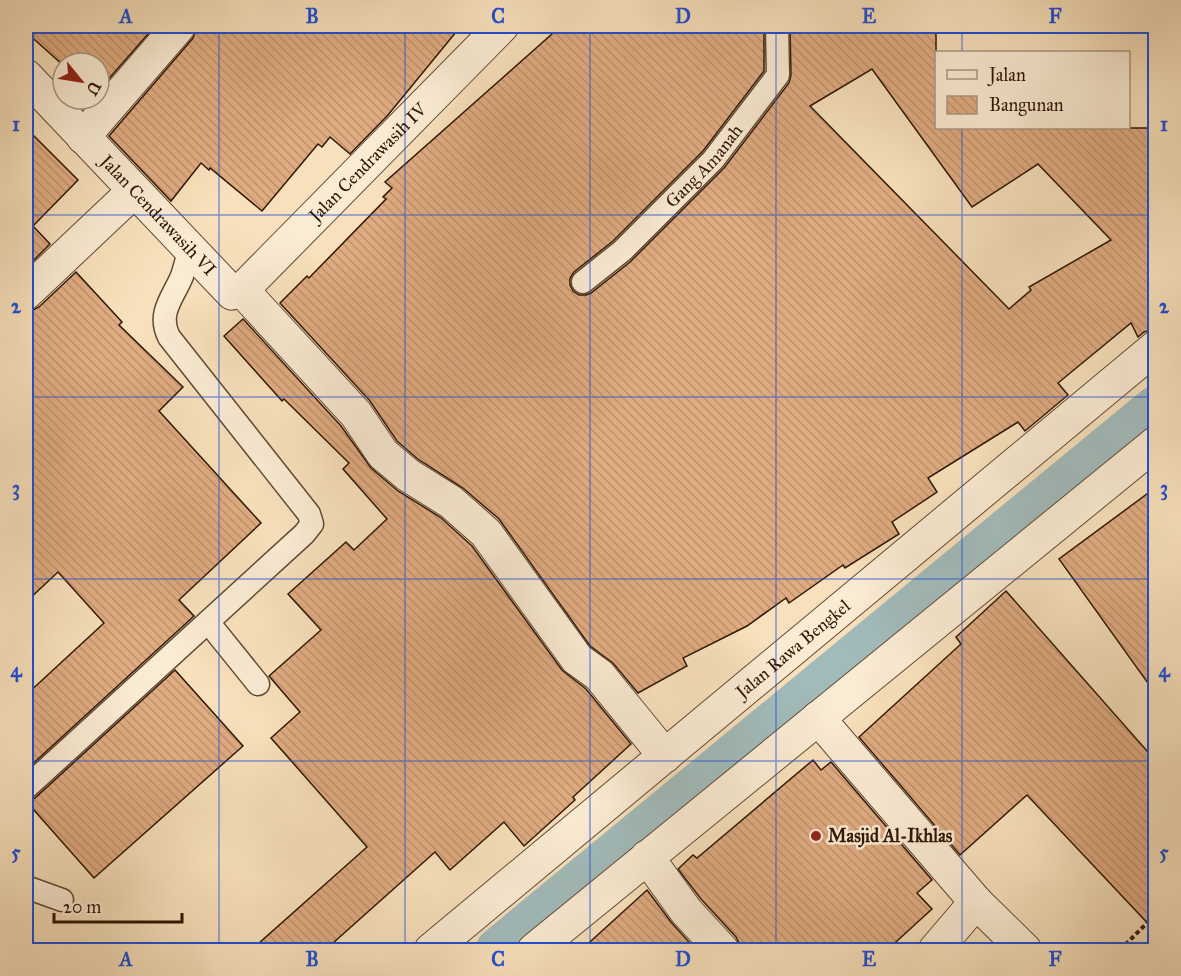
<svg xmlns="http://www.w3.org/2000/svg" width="1181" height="976" viewBox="0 0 1181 976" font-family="'IM FELL Great Primer',serif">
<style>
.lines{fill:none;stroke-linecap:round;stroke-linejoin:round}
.canal{stroke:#a1baba;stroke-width:45}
.building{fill:url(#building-back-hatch);stroke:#2f1607;stroke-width:1.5;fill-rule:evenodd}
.lane-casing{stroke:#614834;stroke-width:25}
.street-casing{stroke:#614834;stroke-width:35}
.path{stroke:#2f1607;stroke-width:4;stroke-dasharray:4.5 3;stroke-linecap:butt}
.lane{stroke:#faebd3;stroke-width:22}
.street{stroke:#faebd3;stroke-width:33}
.grid{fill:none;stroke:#1d4ed8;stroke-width:1.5;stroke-opacity:0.55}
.poi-dot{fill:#8f2418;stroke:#faebd3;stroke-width:2}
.labels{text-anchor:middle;stroke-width:5;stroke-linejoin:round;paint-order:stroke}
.street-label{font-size:18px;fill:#2f1607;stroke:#faebd3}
.poi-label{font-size:18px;font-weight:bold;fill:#2f1607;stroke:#faebd3;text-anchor:start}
.neatline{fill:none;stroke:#1d4ed8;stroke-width:2}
.grid-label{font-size:20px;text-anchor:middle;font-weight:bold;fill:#1d4ed8}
</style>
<defs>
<pattern id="building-back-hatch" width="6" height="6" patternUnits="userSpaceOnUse" patternTransform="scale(1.5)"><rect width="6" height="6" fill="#dfab81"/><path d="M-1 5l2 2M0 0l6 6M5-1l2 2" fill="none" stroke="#c0926e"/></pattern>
</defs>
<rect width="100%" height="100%" fill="#f7e0bb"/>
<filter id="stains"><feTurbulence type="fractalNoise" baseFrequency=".00333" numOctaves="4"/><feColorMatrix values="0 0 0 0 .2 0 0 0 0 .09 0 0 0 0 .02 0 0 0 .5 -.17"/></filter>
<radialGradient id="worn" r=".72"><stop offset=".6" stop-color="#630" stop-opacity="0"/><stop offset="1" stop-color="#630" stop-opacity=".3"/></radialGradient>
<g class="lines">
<polyline class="canal" points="498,950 1156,408"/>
</g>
<g class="building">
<polygon points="26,26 155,26 99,90 99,63 63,63 63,65 26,32"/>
<polygon points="197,26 461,26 388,115 350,154 330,137 322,147 318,144 262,211 210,168 209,170 201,163 171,201 109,136 193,38"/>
<path d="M561,26H764V71L703,151L613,241L574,272L570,278V285L573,291L579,295H586L591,293L630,262L724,168L789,83L791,75L790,26H936V128H1155V329L1144,332L1138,337L1131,323L1058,383L1068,395L1025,431L1018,422L928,478L937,492L892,522L899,534L845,568L843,565L789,603L786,598L747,626L683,658L687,666L638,693L613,663L590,646L499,519L463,488L419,460L397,441L370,401L280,303L307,276L309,278L386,199L383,197L392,188L385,182ZM872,69L972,207L1038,164L1111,240L1029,287L1031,290L1009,309L810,106Z"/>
<polygon points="26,128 78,180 33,226 50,244 26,268"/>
<polygon points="76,272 122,322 119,325 183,387 159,411 261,523 179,600 194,616 26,770 26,695 104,623 58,572 26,602 26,311 31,311 39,307"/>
<polygon points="243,319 341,426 371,468 398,491 440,517 472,546 562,670 586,689 631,744 573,797 575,800 524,846 504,822 450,870 435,852 324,951 250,951 367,847 271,738 300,712 269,676 321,630 288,594 346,542 354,550 387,519 343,469 349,463 284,399 282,401 224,336"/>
<polygon points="1155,488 1155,693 1059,559"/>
<polygon points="1006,591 1155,760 1155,931 1027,795 960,855 859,737 961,644 956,637"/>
<polygon points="175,670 243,746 94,878 26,801 35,798"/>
<polygon points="813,760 821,770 831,762 932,880 917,893 932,909 886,951 740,951 740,945 736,937 701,899 678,869 693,855 697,858"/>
<polygon points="647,890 671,922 697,951 580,951"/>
</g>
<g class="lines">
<g class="lane-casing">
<g id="lane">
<path id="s1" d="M583,282L622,251L713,160L778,75L777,26"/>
<polyline points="208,622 258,684"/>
<path d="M26,788L304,534L312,524L309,514L169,337C157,313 173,298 182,276C185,267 187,258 190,249"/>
<polyline points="26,887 62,900"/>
</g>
</g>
<g class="street-casing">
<g id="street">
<path id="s2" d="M26,76L232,293L242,290L502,26"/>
<polyline points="83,137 179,26"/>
<polyline points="242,290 356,414 383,454 408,475 451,502 486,533 577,659 599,675 665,756"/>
<polyline points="26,293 134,191"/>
<polyline points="818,718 976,902"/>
<polyline points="647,857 686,911 722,950"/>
<path id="s3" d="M431,950L1156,347"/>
<polyline points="534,950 1156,443"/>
<polyline points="935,950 976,902 1025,950"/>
</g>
</g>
<polyline class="path" points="1120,950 1156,914"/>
<use href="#lane" class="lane"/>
<use href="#street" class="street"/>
</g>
<path class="grid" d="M219,26V950M405,26V950M590,26V950M776,26V950M962,26V52M962,128V950M26,215H1156M26,397H1156M26,579H1156M26,761H1156"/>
<circle class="poi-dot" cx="816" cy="836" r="6"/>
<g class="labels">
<g class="street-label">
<text dy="6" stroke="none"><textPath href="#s2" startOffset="489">Jalan Cendrawasih IV</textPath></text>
<text dy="6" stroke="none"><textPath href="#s1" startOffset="168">Gang Amanah</textPath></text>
<text dy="6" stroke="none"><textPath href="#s2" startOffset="192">Jalan Cendrawasih VI</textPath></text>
<text dy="6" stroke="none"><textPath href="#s3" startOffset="471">Jalan Rawa Bengkel</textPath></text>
</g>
<g class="poi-label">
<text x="828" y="842">Masjid Al-Ikhlas</text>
</g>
</g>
<rect width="1181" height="976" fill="none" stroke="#f7e0bb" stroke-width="66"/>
<rect x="935" y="51" width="195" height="78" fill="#faebd3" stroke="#a99681" stroke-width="1.5"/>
<rect x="947" y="70" width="30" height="9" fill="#faebd3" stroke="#a99681" stroke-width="1.5"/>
<text x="989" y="81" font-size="18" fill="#2f1607">Jalan</text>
<rect x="947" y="96" width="30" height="18" fill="url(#building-back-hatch)" stroke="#a99681" stroke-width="1.5"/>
<text x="989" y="111" font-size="18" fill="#2f1607">Bangunan</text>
<g transform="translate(81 81) rotate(120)"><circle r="28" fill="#faebd3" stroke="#a99681" stroke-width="1.5"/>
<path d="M0-4.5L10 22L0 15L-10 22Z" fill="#8f2418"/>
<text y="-9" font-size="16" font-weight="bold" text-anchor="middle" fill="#2f1607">U</text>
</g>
<path d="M54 913v9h128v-9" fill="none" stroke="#2f1607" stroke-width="3"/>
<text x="63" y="913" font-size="18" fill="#2f1607" stroke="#faebd3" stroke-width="4.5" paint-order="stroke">20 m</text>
<rect x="33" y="33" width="1115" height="910" class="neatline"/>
<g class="grid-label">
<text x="126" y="23">A</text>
<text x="312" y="23">B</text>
<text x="498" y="23">C</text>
<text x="683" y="23">D</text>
<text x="869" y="23">E</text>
<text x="1055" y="23">F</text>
<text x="16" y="131">1</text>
<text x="1164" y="131">1</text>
<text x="16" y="313">2</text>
<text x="1164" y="313">2</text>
<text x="16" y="495">3</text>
<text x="1164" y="495">3</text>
<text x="16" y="677">4</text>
<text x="1164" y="677">4</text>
<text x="16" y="859">5</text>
<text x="1164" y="859">5</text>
<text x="126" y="966">A</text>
<text x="312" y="966">B</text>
<text x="498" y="966">C</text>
<text x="683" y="966">D</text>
<text x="869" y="966">E</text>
<text x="1055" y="966">F</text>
</g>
<rect width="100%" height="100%" filter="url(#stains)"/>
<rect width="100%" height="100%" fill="url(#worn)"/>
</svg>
